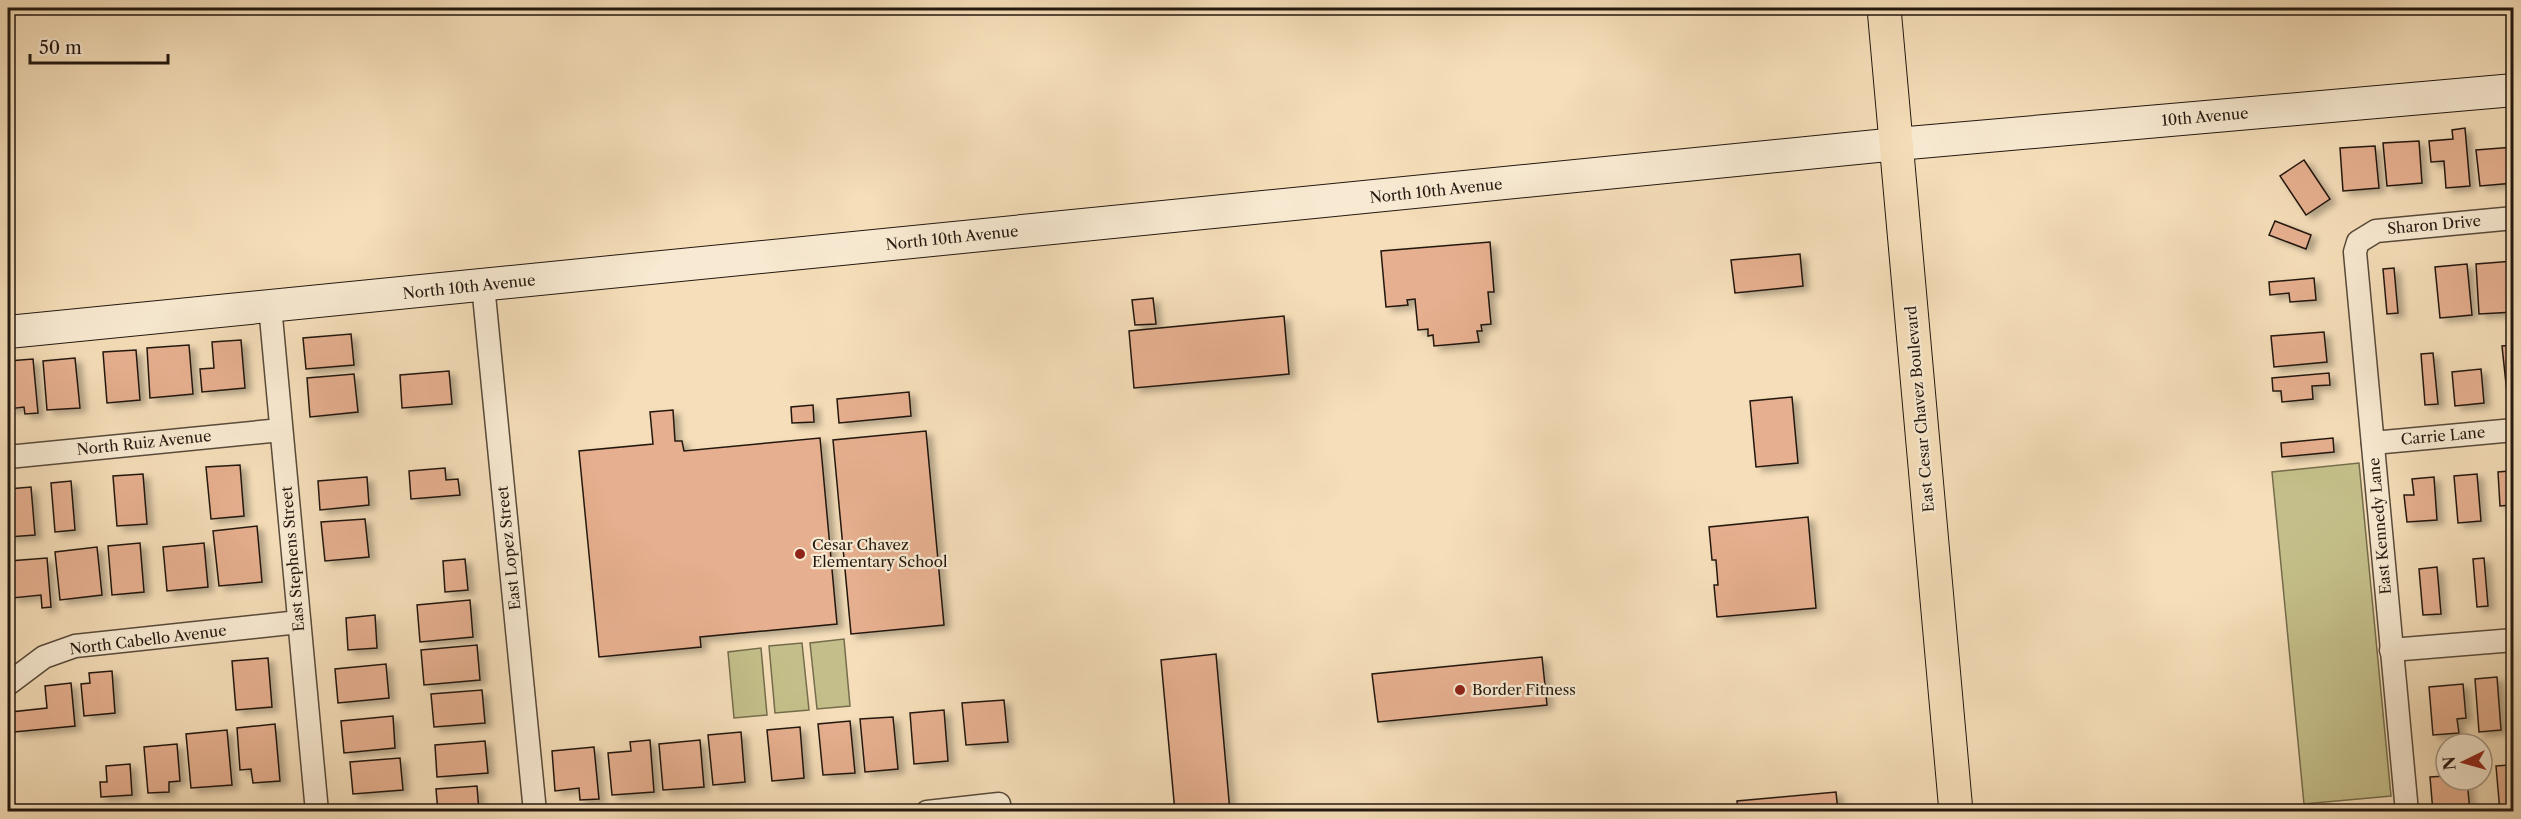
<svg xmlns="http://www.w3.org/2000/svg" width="2521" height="819" viewBox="0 0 2521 819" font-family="'Libre Caslon Text',serif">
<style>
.green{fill:#c4bf8a;stroke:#746c4c;stroke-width:1.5}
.building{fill:#e6af8f;stroke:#23180f;stroke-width:1.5;filter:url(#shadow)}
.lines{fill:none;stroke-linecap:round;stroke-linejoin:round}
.minor-casing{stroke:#584a3a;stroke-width:25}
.secondary-casing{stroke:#23180f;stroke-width:34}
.trunk-casing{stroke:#23180f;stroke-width:35}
.minor{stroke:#f8ead2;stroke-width:22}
.secondary{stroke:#f8ead2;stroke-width:32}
.trunk{stroke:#f5deb9;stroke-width:33}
.poi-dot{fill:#8f2418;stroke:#f8ead2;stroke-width:2}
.labels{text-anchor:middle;stroke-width:4.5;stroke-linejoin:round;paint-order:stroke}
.street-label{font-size:15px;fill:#23180f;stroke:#f8ead2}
.poi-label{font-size:15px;fill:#23180f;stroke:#f8ead2;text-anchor:start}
</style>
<defs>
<filter id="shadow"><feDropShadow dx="6" dy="4" stdDeviation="3" flood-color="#0004"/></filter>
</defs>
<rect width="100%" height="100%" fill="#f5deb9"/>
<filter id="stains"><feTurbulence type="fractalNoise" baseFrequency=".00333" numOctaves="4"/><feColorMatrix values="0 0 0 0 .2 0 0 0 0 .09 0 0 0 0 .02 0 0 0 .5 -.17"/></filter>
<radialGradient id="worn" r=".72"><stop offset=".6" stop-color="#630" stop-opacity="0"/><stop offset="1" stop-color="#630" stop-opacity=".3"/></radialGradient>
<g class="green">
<polygon points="2359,463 2391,796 2304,804 2272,472"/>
<polygon points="844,639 850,706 817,709 810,643"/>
<polygon points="802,643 809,710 775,713 769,646"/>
<polygon points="761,648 767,715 734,718 728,652"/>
</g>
<g class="building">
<polygon points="2465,128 2470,186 2446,188 2444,161 2431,162 2429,141 2453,139 2452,130"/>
<polygon points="2419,141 2422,183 2387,186 2383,143"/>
<polygon points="2375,146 2379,188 2343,191 2340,148"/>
<polygon points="2514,147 2514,183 2480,186 2476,150"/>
<polygon points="2304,160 2330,199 2306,215 2280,176"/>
<polygon points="2275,221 2311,235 2306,249 2269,235"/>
<polygon points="1490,242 1494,292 1488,292 1491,324 1481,325 1482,331 1477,331 1479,342 1434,346 1433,335 1428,336 1428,329 1418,330 1415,299 1407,300 1408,305 1386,307 1381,251"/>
<polygon points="1800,254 1803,286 1735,293 1731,260"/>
<polygon points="2514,261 2514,312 2479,314 2476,264"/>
<polygon points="2467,264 2472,315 2440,318 2435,267"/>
<polygon points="2394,268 2398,313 2387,314 2383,269"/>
<polygon points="2314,278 2316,300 2290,302 2289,293 2270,295 2269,282"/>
<polygon points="1153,298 1156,324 1135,325 1132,300"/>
<polygon points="1284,316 1289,374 1134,388 1129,331"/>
<polygon points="2324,332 2327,362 2274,367 2271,336"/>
<polygon points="351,334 354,365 306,369 303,338"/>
<polygon points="241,340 245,388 202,392 200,369 214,368 212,342"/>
<polygon points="189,345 193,394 150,398 147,348"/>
<polygon points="2514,345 2514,393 2507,393 2502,346"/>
<polygon points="136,350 140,400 107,403 103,352"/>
<polygon points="2433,353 2438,404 2425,405 2421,354"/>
<polygon points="75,358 80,408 47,410 43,361"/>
<polygon points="33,359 38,413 25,414 24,407 8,409 8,361"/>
<polygon points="2481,369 2484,403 2455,406 2452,372"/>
<polygon points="449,371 452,404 402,408 400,375"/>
<polygon points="2329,373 2330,385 2312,386 2313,399 2282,402 2281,391 2273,391 2272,378"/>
<polygon points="354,374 358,412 310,417 307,378"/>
<polygon points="909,392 911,416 839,423 837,399"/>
<polygon points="1792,397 1798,463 1756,467 1750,401"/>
<polygon points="813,405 814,422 792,423 791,407"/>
<polygon points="673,410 675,441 682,441 684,451 820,438 837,624 700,637 701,647 599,657 579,451 653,444 650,412"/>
<polygon points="926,431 944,625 851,634 833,440"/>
<polygon points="2333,438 2334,452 2282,457 2281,443"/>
<polygon points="240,465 244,516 211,519 206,467"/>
<polygon points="445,468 446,480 458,479 460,495 411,499 409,471"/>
<polygon points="2509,471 2512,505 2500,506 2498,472"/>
<polygon points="143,474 147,524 117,526 113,476"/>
<polygon points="2477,474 2481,521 2458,523 2454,476"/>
<polygon points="367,477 369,505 320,510 318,481"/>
<polygon points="2434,477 2437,520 2407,522 2404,495 2414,495 2412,479"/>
<polygon points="71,481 75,530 55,532 51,483"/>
<polygon points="31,487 35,535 8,537 8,489"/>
<polygon points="1808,517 1816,608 1717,617 1714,585 1718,585 1716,560 1712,560 1709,527"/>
<polygon points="365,519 369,557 325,561 321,522"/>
<polygon points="257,526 262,582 219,586 213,531"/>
<polygon points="140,543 144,592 112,595 108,546"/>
<polygon points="204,543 208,587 167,591 163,547"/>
<polygon points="97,547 102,595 60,600 55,552"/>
<polygon points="47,558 51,607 42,608 41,595 12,598 9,561"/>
<polygon points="2484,558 2488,606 2477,607 2473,559"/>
<polygon points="465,559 468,590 445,592 443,561"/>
<polygon points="2437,567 2441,614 2423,615 2419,569"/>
<polygon points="470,600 473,637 420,642 417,605"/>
<polygon points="375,615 377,648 348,650 346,618"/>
<polygon points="477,645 480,680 424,685 421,650"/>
<polygon points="1216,654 1230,812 1175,812 1161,660"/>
<polygon points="1542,657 1547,705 1378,722 1372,674"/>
<polygon points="268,658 272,707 236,710 232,661"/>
<polygon points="386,664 389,698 338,703 335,669"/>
<polygon points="112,671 115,713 84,716 81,684 90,683 89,673"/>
<polygon points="2497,677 2501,730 2479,732 2475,679"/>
<polygon points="71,683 75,726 14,732 11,712 47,708 45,686"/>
<polygon points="2463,684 2466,718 2457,719 2459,733 2433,735 2429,687"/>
<polygon points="482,690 485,723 434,727 431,694"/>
<polygon points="1004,700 1008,742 966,745 962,703"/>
<polygon points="944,710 948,761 914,764 910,713"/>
<polygon points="393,716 395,748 344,753 341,721"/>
<polygon points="893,717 898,769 865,772 860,719"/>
<polygon points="850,721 855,773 823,775 818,724"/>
<polygon points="275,724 280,781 253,783 251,769 240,770 237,728"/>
<polygon points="800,727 804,778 772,781 767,730"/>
<polygon points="227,730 232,785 191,788 186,734"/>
<polygon points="741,732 745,782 713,785 708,735"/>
<polygon points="650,740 654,792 612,795 608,753 631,751 630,742"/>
<polygon points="700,740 704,787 663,790 659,744"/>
<polygon points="485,741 488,773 437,777 435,745"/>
<polygon points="177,744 180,781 169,782 169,792 148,793 144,747"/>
<polygon points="594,747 599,799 580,800 579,788 555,791 552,751"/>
<polygon points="400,758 403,790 353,794 350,762"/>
<polygon points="130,764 132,795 101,797 100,782 107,782 106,766"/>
<polygon points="2509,765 2513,812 2500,812 2496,766"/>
<polygon points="2446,776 2446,780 2467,780 2470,812 2433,812 2430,777"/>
<polygon points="477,786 479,812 438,812 436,789"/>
<polygon points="1836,792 1838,812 1738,812 1737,801"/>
<polygon points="413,806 413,812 359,812 359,810"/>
</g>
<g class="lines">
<g class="minor-casing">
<g id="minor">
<polyline points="483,285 535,812"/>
<polyline points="270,306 317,812"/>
<polyline points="2373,443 2514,430"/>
<polyline points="8,457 281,430"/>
<polyline points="2391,650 2514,640"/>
<polyline points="8,684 44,657 75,646 299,622"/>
<polyline points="927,812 999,804"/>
<polyline points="2407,812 2355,252 2358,242 2376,231 2514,218"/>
</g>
</g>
<g class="secondary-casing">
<polyline id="secondary" points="8,332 1897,144 2514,90"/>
</g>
<g class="trunk-casing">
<polyline id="trunk" points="1884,8 1956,812"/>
</g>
<use href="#minor" class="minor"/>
<use href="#secondary" class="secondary"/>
<use href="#trunk" class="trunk"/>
</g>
<g class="poi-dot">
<circle cx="800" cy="554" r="6"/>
<circle cx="1460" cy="690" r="6"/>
</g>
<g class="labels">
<g class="street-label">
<text transform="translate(2205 117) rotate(-5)" y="5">10th Avenue</text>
<text transform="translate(1436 191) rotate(-6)" y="5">North 10th Avenue</text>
<text transform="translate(2434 225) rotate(-5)" y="5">Sharon Drive</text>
<text transform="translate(952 238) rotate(-6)" y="5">North 10th Avenue</text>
<text transform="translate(469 287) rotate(-6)" y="5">North 10th Avenue</text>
<text transform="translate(1920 409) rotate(-95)" y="5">East Cesar Chavez Boulevard</text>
<text transform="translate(2443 436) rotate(-5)" y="5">Carrie Lane</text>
<text transform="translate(144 443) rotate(-6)" y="5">North Ruiz Avenue</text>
<text transform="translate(2380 526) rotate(-95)" y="5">East Kennedy Lane</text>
<text transform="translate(509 548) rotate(-96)" y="5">East Lopez Street</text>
<text transform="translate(293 559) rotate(-95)" y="5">East Stephens Street</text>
<text transform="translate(148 640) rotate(-7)" y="5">North Cabello Avenue</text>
</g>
<g class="poi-label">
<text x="812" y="550">Cesar Chavez<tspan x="812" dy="17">Elementary School</tspan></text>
<text x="1472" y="695">Border Fitness</text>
</g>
</g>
<rect width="2521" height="819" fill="none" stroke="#f5deb9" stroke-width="30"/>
<rect x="9" y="9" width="2503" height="801" fill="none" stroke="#23180f" stroke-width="3"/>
<rect x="15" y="15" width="2491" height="789" fill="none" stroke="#23180f" stroke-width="1.5"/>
<g transform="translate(2464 762) rotate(265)"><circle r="28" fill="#f8ead2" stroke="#a39684" stroke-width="1.5"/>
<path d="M0-4.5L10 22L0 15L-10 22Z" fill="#8f2418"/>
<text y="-9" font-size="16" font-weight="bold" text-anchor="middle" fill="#23180f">N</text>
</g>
<path d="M30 54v9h138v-9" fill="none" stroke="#23180f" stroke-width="3"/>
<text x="39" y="54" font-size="18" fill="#23180f" stroke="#f8ead2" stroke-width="4.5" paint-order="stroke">50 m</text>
<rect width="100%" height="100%" filter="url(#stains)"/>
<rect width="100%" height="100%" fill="url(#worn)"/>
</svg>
